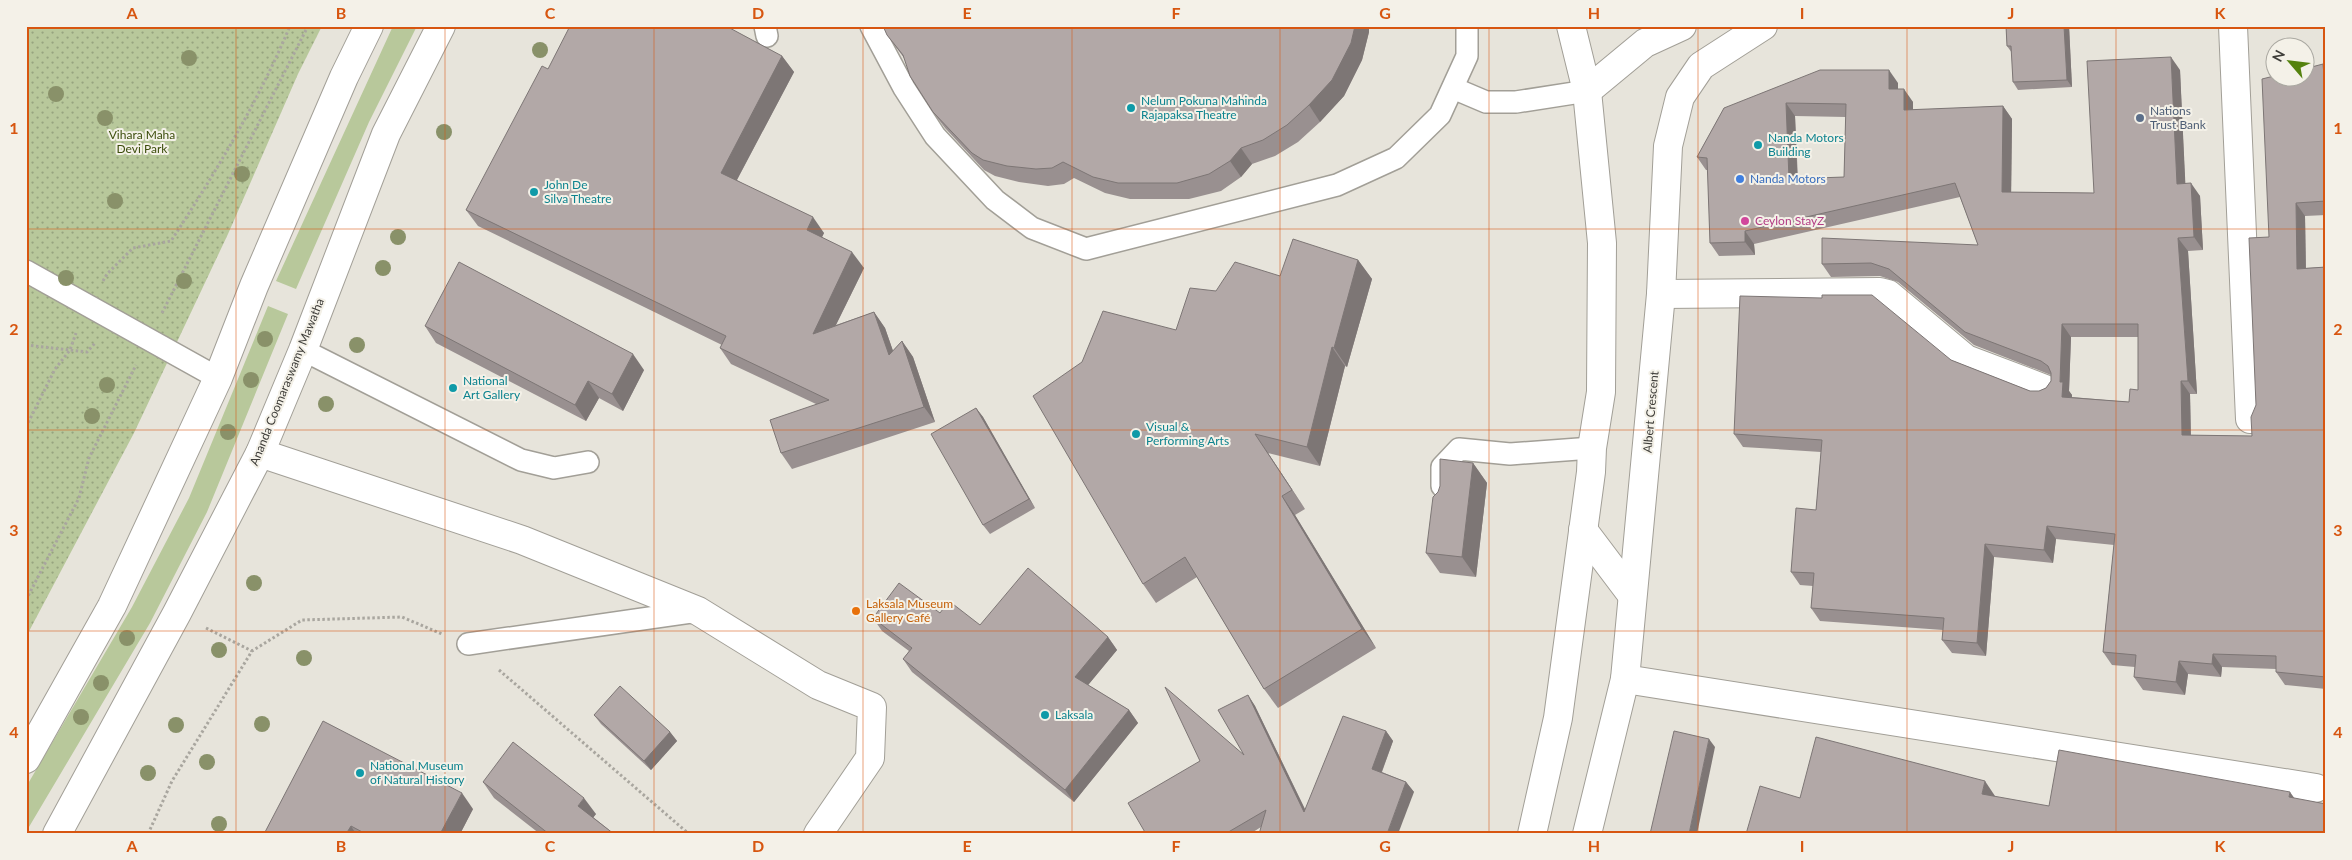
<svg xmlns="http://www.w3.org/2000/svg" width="2352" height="860" viewBox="0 0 2352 860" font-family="Lato,sans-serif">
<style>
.green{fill:#b8c89b}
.park{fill:url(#park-dots)}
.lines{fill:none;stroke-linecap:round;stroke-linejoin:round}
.service-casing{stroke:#a29f97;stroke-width:24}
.minor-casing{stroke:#a29f97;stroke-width:30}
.primary-casing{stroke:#a29f97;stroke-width:30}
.trunk-casing{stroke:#a29f97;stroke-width:30}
.path{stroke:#a9a69f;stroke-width:3;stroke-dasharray:2.5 2.5;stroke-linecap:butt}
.service{stroke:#fff;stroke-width:21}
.minor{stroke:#fff;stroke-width:28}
.primary{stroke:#fff;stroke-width:28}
.trunk{stroke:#fff;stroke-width:28}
.tree{fill:#899169}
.wall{fill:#999090;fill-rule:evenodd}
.shaded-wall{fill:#7d7675}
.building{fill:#b2a8a7;stroke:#7d7675;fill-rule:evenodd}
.grid{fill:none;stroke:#d75610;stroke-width:1;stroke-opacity:0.55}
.culture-dot{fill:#0f9aa8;stroke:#f4f1e8;stroke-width:2}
.service-dot{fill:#5c6f8a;stroke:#f4f1e8;stroke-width:2}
.shop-dot{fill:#3f7fe0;stroke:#f4f1e8;stroke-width:2}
.hotel-dot{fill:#d1479c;stroke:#f4f1e8;stroke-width:2}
.food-dot{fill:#e8710a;stroke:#f4f1e8;stroke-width:2}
.labels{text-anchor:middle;stroke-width:4;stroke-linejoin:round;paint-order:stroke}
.culture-label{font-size:12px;fill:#0d838f;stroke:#f4f1e8;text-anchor:start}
.service-label{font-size:12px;fill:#4e5e75;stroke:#f4f1e8;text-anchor:start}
.park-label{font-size:12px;fill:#3c4d0c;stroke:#f4f1e8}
.shop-label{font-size:12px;fill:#366cbe;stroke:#f4f1e8;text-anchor:start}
.hotel-label{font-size:12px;fill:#b23c85;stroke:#f4f1e8;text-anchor:start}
.street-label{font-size:12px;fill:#3e3d39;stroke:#f4f1e8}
.food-label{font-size:12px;fill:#c56008;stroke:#f4f1e8;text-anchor:start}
.neatline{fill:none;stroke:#d75610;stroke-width:2}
.grid-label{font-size:16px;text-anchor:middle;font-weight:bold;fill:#d75610}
</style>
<defs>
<pattern id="park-dots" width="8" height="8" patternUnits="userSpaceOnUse" patternTransform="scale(1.25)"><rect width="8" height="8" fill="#b8c89b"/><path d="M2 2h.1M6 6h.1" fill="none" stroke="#97a47f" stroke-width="1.8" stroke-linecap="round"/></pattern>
</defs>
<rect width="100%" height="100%" fill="#e7e4db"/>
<g class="green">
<polygon points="393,26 417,26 369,122 296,289 276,281"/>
<polygon points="268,306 288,314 207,512 150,623 26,832 26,787 132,607 189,498"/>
</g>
<polygon class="park" points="26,26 322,26 298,74 228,234 134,433 26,637"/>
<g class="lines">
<g class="service-casing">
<g id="service">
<polyline points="765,26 767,36"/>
<polyline points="871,26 904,88 935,136 995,200 1032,228 1086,249 1337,185 1396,158 1440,115 1467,56 1467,26"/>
<polyline points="1453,88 1486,102 1516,102 1587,91"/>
<polyline points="26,271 218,378"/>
<polyline points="303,350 521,460 554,468 588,462"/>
<polyline points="1442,486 1442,467 1459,449 1510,454 1592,448"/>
<polyline points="468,644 698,611"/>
</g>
</g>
<g class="minor-casing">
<g id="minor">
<polyline points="2233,26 2250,419"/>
<polyline points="1661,294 1880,292 1888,294 1966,359 2045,389"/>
<polyline points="260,453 522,540 698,611 818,685 872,707 870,758 818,834"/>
<polyline points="1625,679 2316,788"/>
</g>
</g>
<g class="primary-casing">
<g id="primary">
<polyline points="1587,91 1645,43 1682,26"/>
<polyline points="1583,530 1632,595"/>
<polyline points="1532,834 1558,718 1591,472 1592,448 1601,392 1602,243 1587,91 1571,26"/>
<polyline points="1587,834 1625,679 1661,294 1668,146 1680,97 1701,66 1763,26"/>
</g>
</g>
<g class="trunk-casing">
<g id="trunk">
<polyline points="26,759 112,606 218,378 254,286 344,77 369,26"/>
<polyline points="57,834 177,613 260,453 303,350 386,134 441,26"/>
</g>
</g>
<g class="path">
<path d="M103,281L107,274L133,248L171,241C216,172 258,102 290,26"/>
<polyline points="162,313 308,26"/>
<polyline points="26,345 87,352 96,342"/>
<polyline points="26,427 55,369 70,350 76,333"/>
<polyline points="26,600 79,498 89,458 136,365"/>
<polyline points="206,628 252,651"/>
<polyline points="499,670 689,834"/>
<polyline points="148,834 172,781 252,651 302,620 402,617 442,634"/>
</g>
<use href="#service" class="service"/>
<use href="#minor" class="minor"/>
<use href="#primary" class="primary"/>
<use href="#trunk" class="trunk"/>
</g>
<g class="tree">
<circle cx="540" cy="50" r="8"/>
<circle cx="189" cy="58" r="8"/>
<circle cx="56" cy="94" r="8"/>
<circle cx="105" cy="118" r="8"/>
<circle cx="444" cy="132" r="8"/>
<circle cx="242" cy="174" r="8"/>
<circle cx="115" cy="201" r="8"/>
<circle cx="398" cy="237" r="8"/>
<circle cx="383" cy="268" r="8"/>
<circle cx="66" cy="278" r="8"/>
<circle cx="184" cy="281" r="8"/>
<circle cx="265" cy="339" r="8"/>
<circle cx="357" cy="345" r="8"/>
<circle cx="251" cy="380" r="8"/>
<circle cx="107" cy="385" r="8"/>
<circle cx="326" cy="404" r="8"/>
<circle cx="92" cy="416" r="8"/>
<circle cx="228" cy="432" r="8"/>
<circle cx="254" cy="583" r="8"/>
<circle cx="127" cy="638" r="8"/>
<circle cx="219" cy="650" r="8"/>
<circle cx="304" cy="658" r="8"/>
<circle cx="101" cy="683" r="8"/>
<circle cx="81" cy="717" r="8"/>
<circle cx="262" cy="724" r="8"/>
<circle cx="176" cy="725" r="8"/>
<circle cx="207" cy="762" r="8"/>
<circle cx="148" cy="773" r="8"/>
<circle cx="219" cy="824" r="8"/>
</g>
<g class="wall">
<polygon points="2006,26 2069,26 2072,87 2018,90 2013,82 2012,53 2007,46"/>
<polygon points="1369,32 1362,60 1344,96 1320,122 1298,142 1275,156 1252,164 1241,177 1221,191 1189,199 1130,199 1105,193 1074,178 1064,184 1048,186 1019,182 995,176 984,170 945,128 933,112 904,58 887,35"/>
<polygon points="782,56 794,72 737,180 824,233 822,237 864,268 836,325 874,312 885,328 893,351 902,341 913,357 935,422 792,469 781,453 816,404 731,364 720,348 722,345 478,226 466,210 548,69"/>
<path d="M2326,68V215L2305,216L2306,268L2326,267V689L2285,685L2276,672V669L2222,667L2221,677L2188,674L2185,695L2143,690L2134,677L2135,667L2112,665L2103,652L2114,545L2056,539L2053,563L1994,557L1986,656L1952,653L1942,640L1943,630L1820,621L1811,608L1813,586L1800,585L1791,572L1816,510L1821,452L1743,447L1734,434L1951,360L2030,391H2039L2046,388L2051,381V375L1974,345L1898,282L1880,276L1831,277L1822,264L1978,245L1960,197L1754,244L1755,255L1719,256L1710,243L1708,170H1706L1697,157L1724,108L1898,83V89L1913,102V110L2003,106L2012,119L2011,192L2094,193L2180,70L2185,183L2200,196L2203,250L2188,251L2197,394H2190L2191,435L2252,436L2256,405L2269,237ZM1795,116L1846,117L1844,177L1798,179ZM2071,337H2138V390L2129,402L2072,397V395L2069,391Z"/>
<polygon points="1358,260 1372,279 1347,367 1345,366 1320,466 1268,453 1305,509 1295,515 1376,648 1278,708 1264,689 1197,577 1156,603 1143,584 1176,330 1216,291 1280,276"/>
<polygon points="425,326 644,370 623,411 599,398 586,421 436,343"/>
<polygon points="976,408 983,417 1035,508 990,534 983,525"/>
<polygon points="1473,463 1487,483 1476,577 1440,573 1426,553"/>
<polygon points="940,613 980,625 1108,637 1117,650 1088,685 1129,710 1138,723 1074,802 912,672 903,659 909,651 882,631 873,618"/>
<polygon points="1248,695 1255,706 1305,809 1386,731 1393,741 1382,772 1406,782 1414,792 1261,827 1250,834 1146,834 1244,755"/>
<polygon points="594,715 670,732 677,741 651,770 601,724"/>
<polygon points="483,782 596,814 593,817 614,834 540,834 494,798"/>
<polygon points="473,809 460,834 264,834"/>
</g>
<g class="shaded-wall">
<polygon points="1355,26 1369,26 1369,32 1362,60 1344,96 1320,122 1309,105"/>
<polygon points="2064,26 2069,26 2072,87 2067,80"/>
<polygon points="782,56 794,72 732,189 721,173"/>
<polygon points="2171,57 2180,70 2186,197 2177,184"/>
<polygon points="2323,64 2326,68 2326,77 2324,75"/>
<polygon points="1889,70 1898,83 1898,102 1889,89"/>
<polygon points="1904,89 1913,102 1913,123 1904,110"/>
<polygon points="1786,103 1795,116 1798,192 1789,179"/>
<polygon points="2003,106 2012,119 2011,205 2002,192"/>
<polygon points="1241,148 1252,164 1241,177 1230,161"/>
<polygon points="2191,183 2200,196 2203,250 2194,237"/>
<polygon points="2296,203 2305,216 2306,282 2297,269"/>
<polygon points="813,217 824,233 818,245 807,230"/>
<polygon points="1745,231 1754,244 1755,255 1745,242"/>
<polygon points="2178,238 2188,251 2197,394 2188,381"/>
<polygon points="852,252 864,268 824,349 813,334"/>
<polygon points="1358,260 1372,279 1347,367 1334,348"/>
<polygon points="874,312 885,328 900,371 889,355"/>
<polygon points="2062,324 2071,337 2069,391 2072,395 2071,410 2062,397 2060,382"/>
<polygon points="902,341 913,357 935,422 924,407"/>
<polygon points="1332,347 1345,366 1320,466 1307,447"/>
<polygon points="633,354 644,370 623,411 612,394"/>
<polygon points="588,381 599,398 586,421 575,405"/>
<polygon points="2181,381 2190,394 2191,448 2182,435"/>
<polygon points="976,408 983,417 1035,508 1029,499"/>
<polygon points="1255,434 1268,453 1305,509 1292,490"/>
<polygon points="1473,463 1487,483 1476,577 1462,557"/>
<polygon points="1282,496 1295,515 1376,648 1362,629"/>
<polygon points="2047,526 2056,539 2053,563 2044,550"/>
<polygon points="1985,544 1994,557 1986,656 1977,643"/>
<polygon points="1108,637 1117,650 1084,690 1075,677"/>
<polygon points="2213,654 2222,667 2221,677 2212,664"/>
<polygon points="2179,661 2188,674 2185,695 2176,682"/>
<polygon points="1248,695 1255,706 1311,822 1304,812"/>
<polygon points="1129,710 1138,723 1074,802 1065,790"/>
<polygon points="1386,731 1393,741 1379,779 1372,769"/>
<polygon points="670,732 677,741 651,770 644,761"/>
<polygon points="1709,739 1715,747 1697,834 1689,834"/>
<polygon points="1985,781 1995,796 1992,808 1982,794"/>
<polygon points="1406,782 1414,792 1398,834 1387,834"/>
<polygon points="2290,792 2300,806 2289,797"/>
<polygon points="462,793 473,809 460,834 440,834"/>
<polygon points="584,798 596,814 590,822 578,806"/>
<polygon points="351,826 356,834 346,834"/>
</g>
<g class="building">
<polygon points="570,26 726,26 782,56 721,173 813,217 807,230 852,252 813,334 874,312 889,355 902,341 924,407 781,453 770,420 829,400 720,348 726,336 466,210 542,66 548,69"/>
<polygon points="883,26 1355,26 1351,43 1332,80 1309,105 1287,125 1263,140 1241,148 1230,161 1209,174 1177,183 1118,183 1093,177 1063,162 1052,168 1036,169 1007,166 983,160 972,153 933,112 910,76 903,55 887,35"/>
<polygon points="2006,26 2064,26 2067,80 2013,82 2011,46 2007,46"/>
<path d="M2171,57L2177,184L2191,183L2194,237L2178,238L2188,381H2181L2182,435L2252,436L2251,417L2256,405L2249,238L2269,237L2262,79L2274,76V78H2304V69L2323,64L2324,75L2326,74V201L2296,203L2297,269L2326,267V677L2276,672V656L2213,654L2212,664L2179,661L2176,682L2134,677L2136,655L2103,652L2115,534L2047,526L2044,550L1985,544L1977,643L1942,640L1944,618L1811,608L1814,573L1791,572L1796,508L1816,510L1822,440L1734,434L1740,296L1822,298V295H1872L1951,360L2030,391H2039L2046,388L2051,381V373L2048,366L2041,361L1965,332L1889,269L1871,263L1822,264V238L1978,245L1955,183L1745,231V242L1710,243L1707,158L1697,157L1724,108L1820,70H1889V89H1904V110L2003,106L2002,192L2094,193L2087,61ZM1786,103L1846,104L1844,177L1789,179ZM2062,324H2138V390L2130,389L2129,402L2062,397L2063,382H2060Z"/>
<polygon points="1293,239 1358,260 1334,348 1332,347 1307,447 1255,434 1292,490 1282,496 1362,629 1264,689 1185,557 1143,584 1033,396 1082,362 1103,311 1176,330 1190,288 1216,291 1235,262 1280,276"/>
<polygon points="459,262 633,354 612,394 588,381 575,405 425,326"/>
<polygon points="976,408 1029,499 983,525 931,434"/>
<polygon points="1440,459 1473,463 1462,557 1426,553 1433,497 1438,492 1440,486"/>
<polygon points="1028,568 1108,637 1075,677 1129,710 1065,790 903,659 912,648 873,618 899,583 940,613 949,601 980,625"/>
<polygon points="620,686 670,732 644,761 594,715"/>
<polygon points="1165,687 1244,755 1218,710 1248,695 1304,812 1343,716 1386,731 1372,769 1406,782 1387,834 1259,834 1266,810 1225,834 1146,834 1128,803 1200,761"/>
<polygon points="323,721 462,793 440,834 366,834 351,826 346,834 264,834"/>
<polygon points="1674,731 1709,739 1689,834 1650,834"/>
<polygon points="1816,737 1985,781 1982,794 2049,806 2059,750 2290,792 2289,797 2326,804 2326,834 1746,834 1760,786 1800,798"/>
<polygon points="513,742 584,798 578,806 614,834 549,834 483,782"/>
</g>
<path class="grid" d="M236,26V834M445,26V834M654,26V834M863,26V834M1072,26V834M1280,26V834M1489,26V834M1698,26V834M1907,26V834M2116,26V834M26,229H2326M26,430H2326M26,631H2326"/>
<g class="culture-dot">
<circle cx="1131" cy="108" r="5"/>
<circle cx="1758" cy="145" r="5"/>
<circle cx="534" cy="192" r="5"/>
<circle cx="453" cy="388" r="5"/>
<circle cx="1136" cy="434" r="5"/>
<circle cx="1045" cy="715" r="5"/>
<circle cx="360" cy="773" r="5"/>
</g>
<circle class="service-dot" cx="2140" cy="118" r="5"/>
<circle class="shop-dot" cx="1740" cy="179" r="5"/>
<circle class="hotel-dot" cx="1745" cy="221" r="5"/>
<circle class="food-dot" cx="856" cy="611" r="5"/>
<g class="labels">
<g class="culture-label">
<text x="1141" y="105">Nelum Pokuna Mahinda<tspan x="1141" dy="14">Rajapaksa Theatre</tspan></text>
<text x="1768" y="142">Nanda Motors<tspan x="1768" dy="14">Building</tspan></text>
<text x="544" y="189">John De<tspan x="544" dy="14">Silva Theatre</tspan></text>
<text x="463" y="385">National<tspan x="463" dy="14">Art Gallery</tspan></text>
<text x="1146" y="431">Visual &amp;<tspan x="1146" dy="14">Performing Arts</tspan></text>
<text x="1055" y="719">Laksala</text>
<text x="370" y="770">National Museum<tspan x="370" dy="14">of Natural History</tspan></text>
</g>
<g class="service-label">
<text x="2150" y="115">Nations<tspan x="2150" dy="14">Trust Bank</tspan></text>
</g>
<g class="park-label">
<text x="142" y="139">Vihara Maha<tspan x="142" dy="14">Devi Park</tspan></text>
</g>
<g class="shop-label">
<text x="1750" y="183">Nanda Motors</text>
</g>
<g class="hotel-label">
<text x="1755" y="225">Ceylon StayZ</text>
</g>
<g class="street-label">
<text transform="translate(287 382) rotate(-68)" y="4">Ananda Coomaraswamy Mawatha</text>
<text transform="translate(1651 412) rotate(-85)" y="4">Albert Crescent</text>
</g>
<g class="food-label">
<text x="866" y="608">Laksala Museum<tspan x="866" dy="14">Gallery Café</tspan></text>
</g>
</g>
<rect width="2352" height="860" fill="none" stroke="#f4f1e8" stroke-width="55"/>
<g transform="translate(2290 62) rotate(298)"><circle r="24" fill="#f4f1e8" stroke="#aba9a2"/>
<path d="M0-4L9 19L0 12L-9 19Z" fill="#55820e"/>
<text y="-8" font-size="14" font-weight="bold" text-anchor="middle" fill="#3e3d39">N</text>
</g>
<rect x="28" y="28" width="2296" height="804" class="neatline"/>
<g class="grid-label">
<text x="132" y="19">A</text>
<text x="341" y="19">B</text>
<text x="550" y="19">C</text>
<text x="758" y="19">D</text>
<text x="967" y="19">E</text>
<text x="1176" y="19">F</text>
<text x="1385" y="19">G</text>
<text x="1594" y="19">H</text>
<text x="1802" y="19">I</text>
<text x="2011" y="19">J</text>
<text x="2220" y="19">K</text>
<text x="14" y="134">1</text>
<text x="2338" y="134">1</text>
<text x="14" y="335">2</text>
<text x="2338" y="335">2</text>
<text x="14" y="536">3</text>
<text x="2338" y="536">3</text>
<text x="14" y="738">4</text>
<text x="2338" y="738">4</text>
<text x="132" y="852">A</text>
<text x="341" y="852">B</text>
<text x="550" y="852">C</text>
<text x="758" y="852">D</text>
<text x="967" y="852">E</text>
<text x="1176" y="852">F</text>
<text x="1385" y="852">G</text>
<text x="1594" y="852">H</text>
<text x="1802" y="852">I</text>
<text x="2011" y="852">J</text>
<text x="2220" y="852">K</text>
</g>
</svg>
